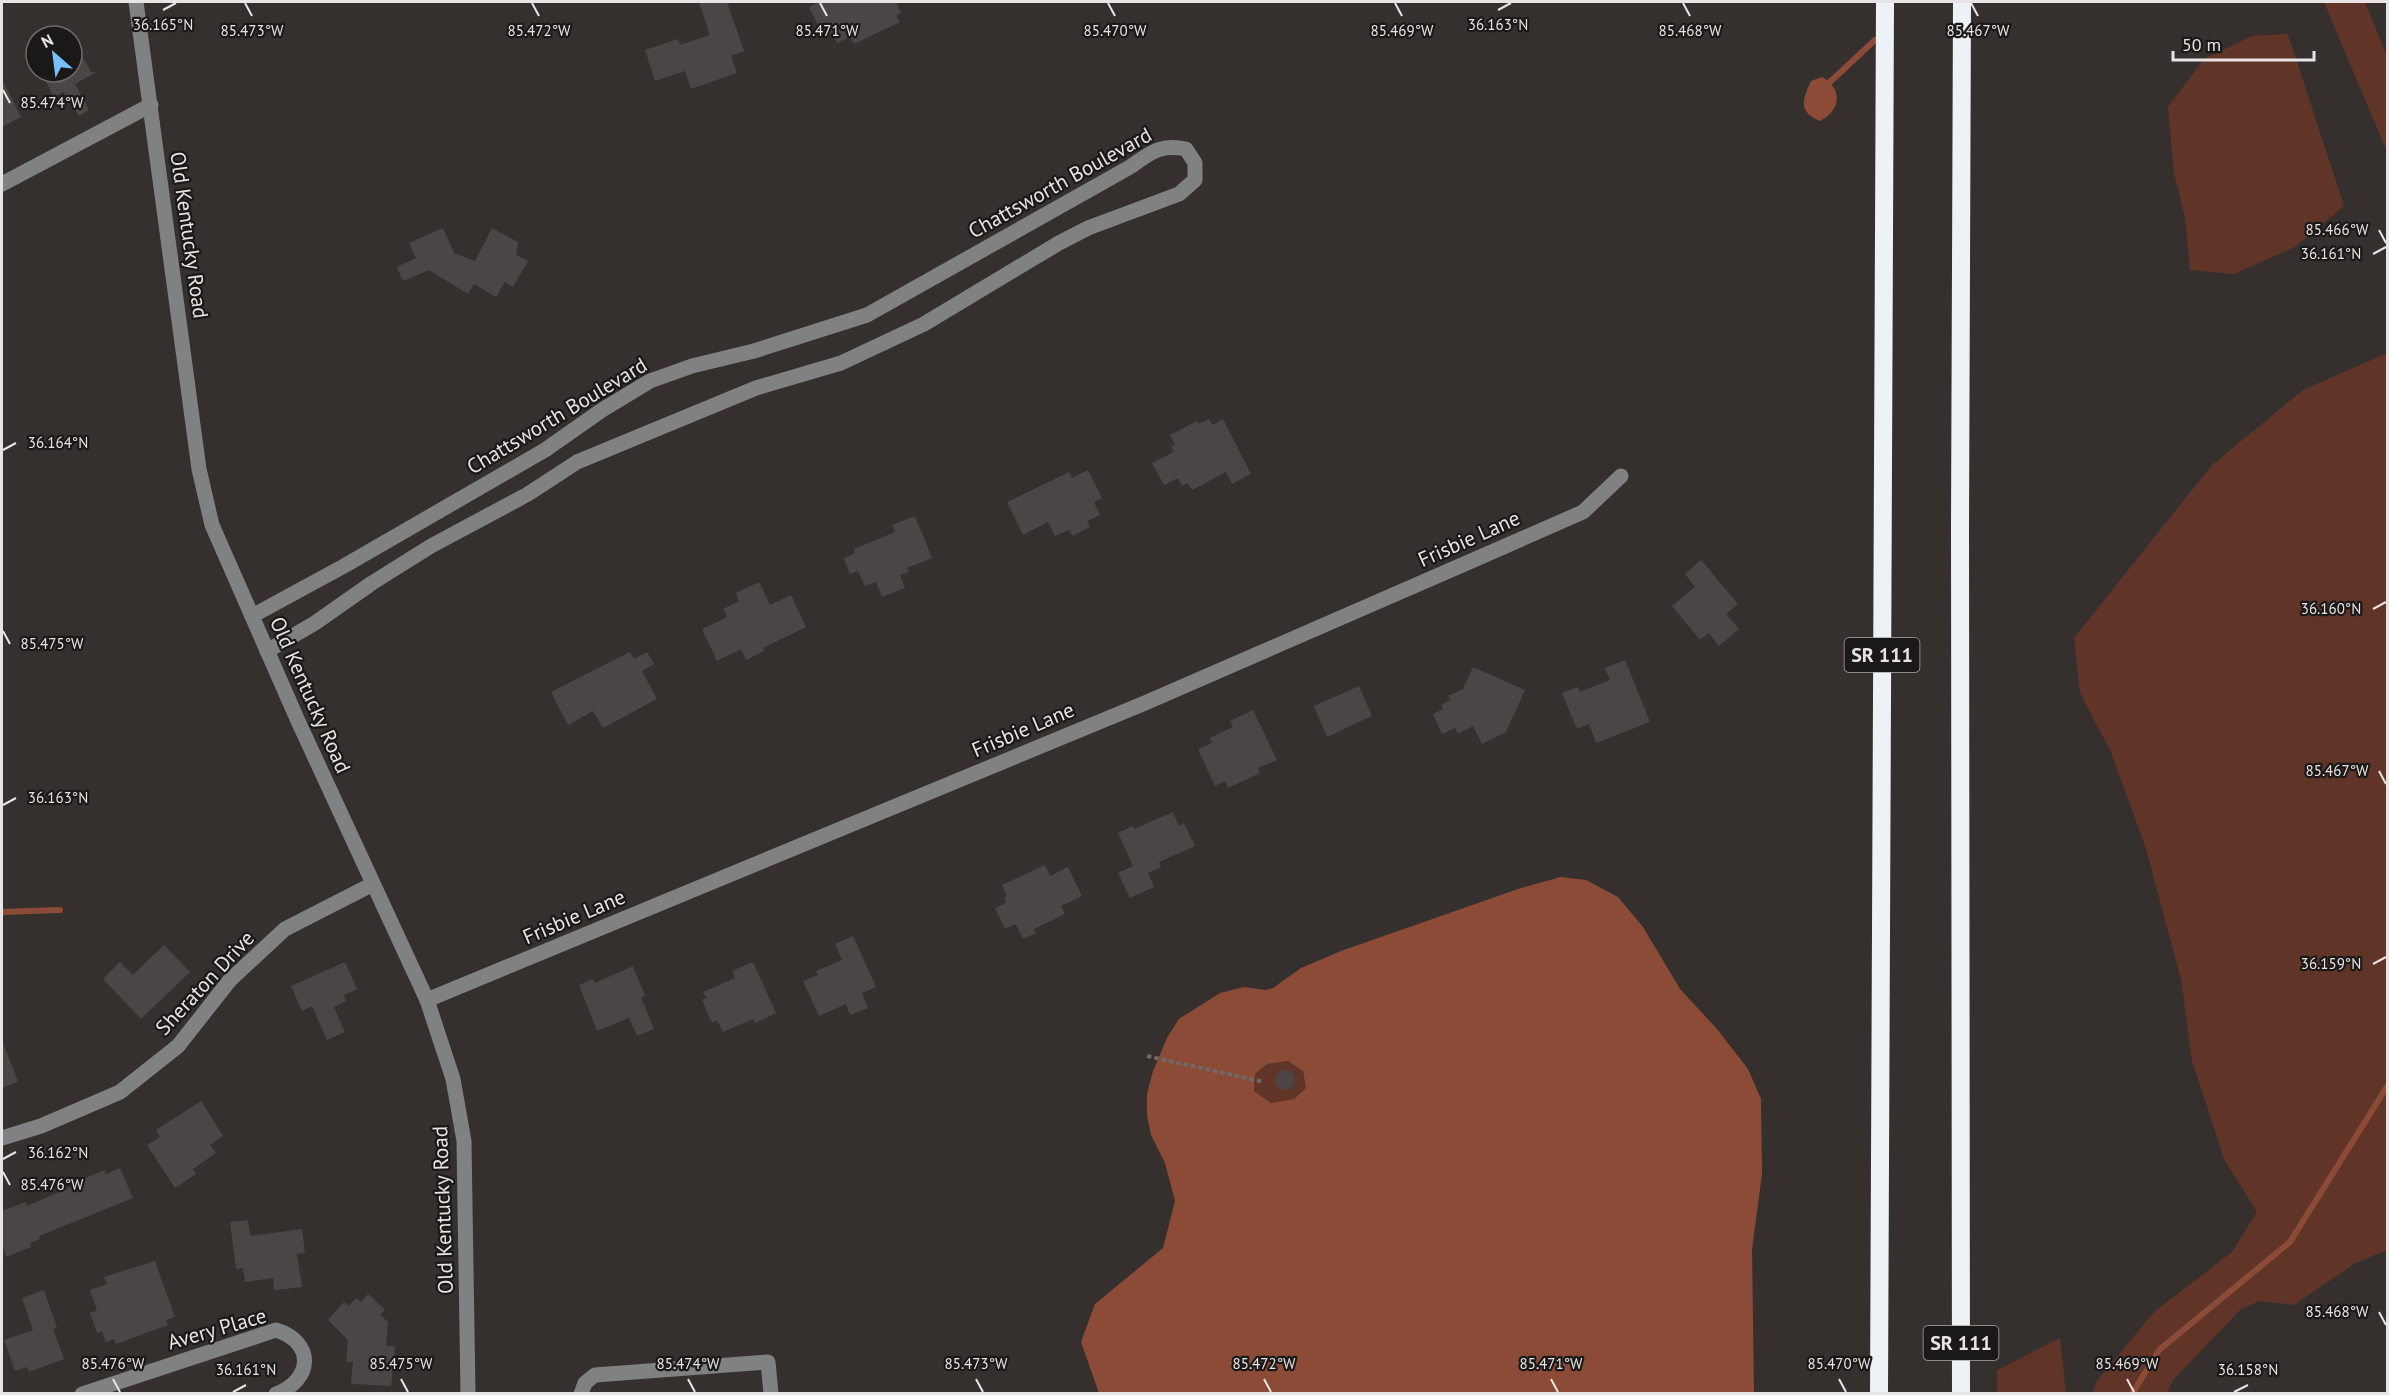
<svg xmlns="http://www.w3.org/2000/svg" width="2389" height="1395" viewBox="0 0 2389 1395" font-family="'PT Sans',sans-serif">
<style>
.green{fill:#603427}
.water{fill:#8c4b37;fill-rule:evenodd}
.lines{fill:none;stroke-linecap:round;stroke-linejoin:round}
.stream{stroke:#8c4b37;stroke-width:6}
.building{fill:#4b4645}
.path{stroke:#6e6a68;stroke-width:4;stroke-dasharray:4.5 3;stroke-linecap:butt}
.minor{stroke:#808183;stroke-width:15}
.highway{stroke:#edf2f6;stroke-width:18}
.ticks{fill:none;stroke:#e7e4e3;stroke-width:2}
.labels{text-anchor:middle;stroke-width:4.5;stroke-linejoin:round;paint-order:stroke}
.shield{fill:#1b1818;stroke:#aaa7a6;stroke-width:1.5}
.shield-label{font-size:20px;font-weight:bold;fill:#e7e4e3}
.street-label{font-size:21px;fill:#e7e4e3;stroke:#1b1818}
.ticks-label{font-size:15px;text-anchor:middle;fill:#e7e4e3;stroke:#1b1818;stroke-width:4.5;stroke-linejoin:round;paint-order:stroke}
</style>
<rect width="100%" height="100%" fill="#35302e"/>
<g class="green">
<polygon points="2324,2 2365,2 2387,56 2387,152"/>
<polygon points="2288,34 2344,206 2295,247 2234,274 2190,270 2185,218 2174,173 2168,107 2204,59 2252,36"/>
<polygon points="2387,353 2387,1250 2354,1264 2294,1305 2260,1301 2241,1309 2173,1380 2167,1393 2093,1393 2096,1382 2154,1312 2232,1252 2257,1212 2224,1159 2192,1061 2181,979 2146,849 2111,752 2080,693 2074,638 2212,465 2303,390"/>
<polygon points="1288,1061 1303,1071 1306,1088 1294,1099 1271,1103 1254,1091 1255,1074 1267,1064"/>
<polygon points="2060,1338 2066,1393 1997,1393 1997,1370"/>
</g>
<g class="water">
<path d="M1822,77C1843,89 1841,110 1820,121C1798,112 1802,100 1811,81Z"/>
<path d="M1561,877L1586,880L1618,897L1643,927L1680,989L1717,1029L1748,1069L1761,1099L1762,1174L1752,1249L1754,1393H1099L1081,1342L1095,1304L1163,1248L1175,1201L1165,1163L1151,1135L1147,1116V1094L1153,1071L1168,1036L1179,1019L1220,993L1244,987L1265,990L1273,988L1301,968L1341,951L1518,889ZM1288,1061L1303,1071L1306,1088L1294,1099L1271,1103L1254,1091L1255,1074L1267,1064Z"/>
</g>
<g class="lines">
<g class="stream">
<polyline points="1830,82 1875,40"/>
<polyline points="2,912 60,910"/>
<polyline points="2132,1394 2159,1350 2290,1242 2388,1085"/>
</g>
</g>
<g class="building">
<polygon points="699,2 727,2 744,51 731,56 737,73 691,89 685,71 655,81 645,50 678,39 680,45 710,35"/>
<polygon points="820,2 896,2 901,13 896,15 900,22 854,44 850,37 837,43 832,34 824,37 809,7"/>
<polygon points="72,38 91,72 96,72 75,84 89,110 79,116 64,92 54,97 41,72 72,72"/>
<polygon points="2,79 21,117 2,127"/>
<polygon points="443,228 454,253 475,261 492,228 518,242 516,255 528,261 513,287 505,282 496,297 474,284 468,294 429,270 403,281 397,267 416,258 409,243"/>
<polygon points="1209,419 1213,425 1223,419 1251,474 1232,484 1226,472 1192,490 1188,483 1182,486 1178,478 1164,485 1152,463 1174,452 1171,447 1175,444 1170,435 1197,421 1198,424"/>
<polygon points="1088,470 1102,498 1094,502 1100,515 1087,521 1090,527 1072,536 1069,530 1055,536 1048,522 1023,535 1007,502 1069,472 1072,478"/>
<polygon points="915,516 932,558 907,568 909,572 900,575 905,588 882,597 876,582 865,586 858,571 850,574 844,558 855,553 854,549 895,532 892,525"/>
<polygon points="1701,560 1738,604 1726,614 1739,629 1719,646 1709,633 1700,640 1672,606 1695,587 1685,574"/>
<polygon points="759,582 770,605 791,595 806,627 763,648 764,651 746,660 741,649 717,661 702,629 727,617 723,609 739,601 736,593"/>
<polygon points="630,652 634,659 647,652 654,664 642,671 657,699 603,728 593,711 568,725 551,692"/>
<polygon points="1625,660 1650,722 1596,743 1589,724 1577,729 1562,693 1578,687 1580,692 1610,680 1605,668"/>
<polygon points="1473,667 1525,690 1506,732 1482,744 1473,726 1458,734 1455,728 1442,734 1433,714 1443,709 1441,705 1450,700 1448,696 1463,689"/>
<polygon points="1359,686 1372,716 1327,737 1314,706"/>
<polygon points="1253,710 1277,760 1258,768 1260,773 1228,788 1225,781 1215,786 1198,749 1212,743 1210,738 1233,727 1230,721"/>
<polygon points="1173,812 1179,826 1184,823 1195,846 1159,862 1161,867 1148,873 1154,887 1130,898 1118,873 1133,866 1118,833 1133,826 1134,829"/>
<polygon points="1045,865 1050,876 1068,867 1082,896 1061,906 1065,914 1034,929 1036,933 1023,939 1016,924 1005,929 995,908 1006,903 1004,898 1007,896 1002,885"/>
<polygon points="853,936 876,987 862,993 868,1008 850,1015 846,1004 819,1016 803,981 818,975 816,971 842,960 835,944"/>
<polygon points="164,945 190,972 141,1019 103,979 120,962 133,975"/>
<polygon points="345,962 357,989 344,995 346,1001 334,1007 345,1032 327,1040 312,1006 302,1011 291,986"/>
<polygon points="753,962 776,1013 755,1023 753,1019 723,1032 717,1020 712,1023 702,1000 706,998 703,992 735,978 732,971"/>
<polygon points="633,966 645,996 641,997 654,1029 637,1036 629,1018 597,1031 579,985 593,979 595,983"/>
<polygon points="2,1043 3,1043 18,1082 2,1088"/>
<circle cx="1285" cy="1080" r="10"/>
<polygon points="201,1101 223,1136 210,1145 216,1153 193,1169 196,1174 175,1188 147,1145 160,1137 156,1130"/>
<polygon points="120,1168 133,1198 39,1236 40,1239 30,1243 31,1247 6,1257 2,1244 2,1211 26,1202 27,1206 71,1187 70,1184 105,1170 106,1174"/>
<polygon points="248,1220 250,1236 302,1229 305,1253 297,1254 302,1287 274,1290 273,1278 245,1282 243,1268 236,1269 230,1222"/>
<polygon points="155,1261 175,1317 166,1320 168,1325 116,1344 114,1339 106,1342 102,1331 97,1333 90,1313 97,1310 90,1290 107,1284 104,1277"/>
<polygon points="44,1290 57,1328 53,1329 64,1359 29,1372 27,1367 15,1371 4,1340 33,1330 22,1298"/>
<polygon points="368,1294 385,1310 380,1315 388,1322 386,1346 395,1346 391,1386 351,1384 353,1362 346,1362 348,1340 328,1320 344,1302 349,1306 356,1298 361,1302"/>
</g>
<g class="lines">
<polyline class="path" points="1147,1056 1264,1082"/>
<g class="minor">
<polyline points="136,2 199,469 212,525 298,721 427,1000 453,1079 464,1141 468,1394"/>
<polyline points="2,184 151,105"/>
<path d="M252,616L344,566L545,450L602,410L650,381L692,366L754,351L867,315L1130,167C1151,152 1160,144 1186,149L1195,163V180L1179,194L1088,228L1059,243L924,324L841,363L756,388L577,462L528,494L431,546L372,583L315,623L267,651"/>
<polyline points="427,1000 1145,703 1469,562 1583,512 1621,476"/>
<polyline points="2,1138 41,1126 120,1092 178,1046 230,980 285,929 373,884"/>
<path d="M82,1394L276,1330C315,1342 313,1380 276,1394"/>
<polyline points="581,1394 585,1383 595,1375 768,1362 771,1394"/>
</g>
<g class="highway">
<polyline points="1879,1394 1885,2"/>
<polyline points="1961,1394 1960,529 1962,2"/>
</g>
</g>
<path class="ticks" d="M245,3L252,16M532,3L539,16M820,3L827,16M1108,3L1115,16M1395,3L1402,16M1683,3L1690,16M1971,3L1978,16M163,10L176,3M1498,10L1511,3M3,90L10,103M2379,230L2386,243M2373,254L2386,247M3,450L16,443M2373,609L2386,602M3,631L10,644M2379,771L2386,784M3,805L16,798M2373,964L2386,957M3,1159L16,1152M3,1172L10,1185M2379,1312L2386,1325M113,1379L120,1392M401,1379L408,1392M688,1379L695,1392M976,1379L983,1392M1264,1379L1271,1392M1551,1379L1558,1392M1839,1379L1846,1392M2127,1379L2134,1392M233,1392L246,1385M2234,1392L2248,1385"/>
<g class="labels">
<g class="shield">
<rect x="1844.5" y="638" width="75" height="34" rx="4.5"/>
<rect x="1923.5" y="1326" width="75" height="34" rx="4.5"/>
</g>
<g class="shield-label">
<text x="1882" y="662">SR 111</text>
<text x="1961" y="1350">SR 111</text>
</g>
<g class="street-label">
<text transform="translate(1060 183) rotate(-29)" y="7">Chattsworth Boulevard</text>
<text transform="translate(189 235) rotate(82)" y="7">Old Kentucky Road</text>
<text transform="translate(557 416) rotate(-31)" y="7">Chattsworth Boulevard</text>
<text transform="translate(1469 539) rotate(-24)" y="7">Frisbie Lane</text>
<text transform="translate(310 695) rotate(66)" y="7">Old Kentucky Road</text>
<text transform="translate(1023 730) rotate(-23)" y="7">Frisbie Lane</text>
<text transform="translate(574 917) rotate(-23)" y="7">Frisbie Lane</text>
<text transform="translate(205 983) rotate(-47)" y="7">Sheraton Drive</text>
<text transform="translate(443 1210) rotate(-92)" y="7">Old Kentucky Road</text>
<text transform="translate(217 1329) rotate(-16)" y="7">Avery Place</text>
</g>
</g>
<g class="ticks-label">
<text x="163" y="30">36.165°N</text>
<text x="1498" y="30">36.163°N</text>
<text x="252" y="36">85.473°W</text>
<text x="539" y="36">85.472°W</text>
<text x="827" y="36">85.471°W</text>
<text x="1115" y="36">85.470°W</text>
<text x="1402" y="36">85.469°W</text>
<text x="1690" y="36">85.468°W</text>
<text x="1978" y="36">85.467°W</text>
<text x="52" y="108">85.474°W</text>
<text x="2337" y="235">85.466°W</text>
<text x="2331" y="259">36.161°N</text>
<text x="58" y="448">36.164°N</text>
<text x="2331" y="614">36.160°N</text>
<text x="52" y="649">85.475°W</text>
<text x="2337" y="776">85.467°W</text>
<text x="58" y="803">36.163°N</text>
<text x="2331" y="969">36.159°N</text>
<text x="58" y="1158">36.162°N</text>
<text x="52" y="1190">85.476°W</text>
<text x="2337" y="1317">85.468°W</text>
<text x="113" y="1369">85.476°W</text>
<text x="401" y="1369">85.475°W</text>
<text x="688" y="1369">85.474°W</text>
<text x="976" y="1369">85.473°W</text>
<text x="1264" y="1369">85.472°W</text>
<text x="1551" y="1369">85.471°W</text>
<text x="1839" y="1369">85.470°W</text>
<text x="2127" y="1369">85.469°W</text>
<text x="246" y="1375">36.161°N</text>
<text x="2248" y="1375">36.158°N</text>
</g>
<rect width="2389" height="1395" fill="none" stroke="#e7e4e3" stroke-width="6"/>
<g transform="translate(54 54) rotate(332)"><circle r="28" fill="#1b1818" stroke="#6d6a69" stroke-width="1.5"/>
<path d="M0-4.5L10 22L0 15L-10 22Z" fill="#76c0f7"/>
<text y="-9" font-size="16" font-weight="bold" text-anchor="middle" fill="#e7e4e3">N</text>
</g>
<path d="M2173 51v9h141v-9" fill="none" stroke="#e7e4e3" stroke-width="3"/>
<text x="2182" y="51" font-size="18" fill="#e7e4e3" stroke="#1b1818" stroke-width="4.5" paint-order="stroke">50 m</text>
</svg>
